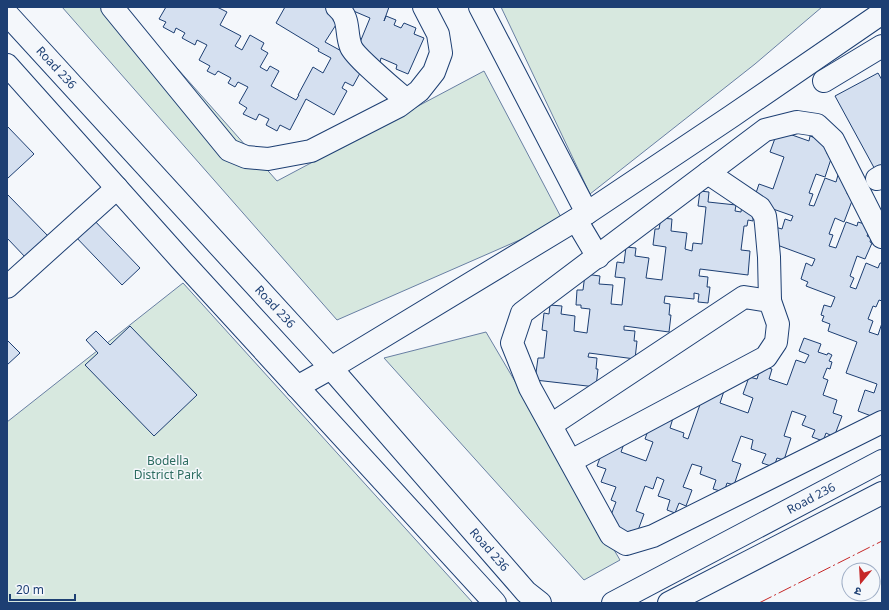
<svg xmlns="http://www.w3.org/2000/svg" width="889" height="610" viewBox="0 0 889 610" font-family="'Noto Sans','Noto Sans Devanagari',sans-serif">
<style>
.green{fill:#d7e8df;stroke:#687fa3}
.building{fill:#d5e0f0;stroke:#1d3f73}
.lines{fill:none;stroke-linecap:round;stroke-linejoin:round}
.minor-casing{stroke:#1d3f73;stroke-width:24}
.minor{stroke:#f4f7fb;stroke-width:22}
.power{stroke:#c62828;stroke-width:1;stroke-dasharray:14 3 2 3;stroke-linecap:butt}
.labels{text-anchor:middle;stroke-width:3;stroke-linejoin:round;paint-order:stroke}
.street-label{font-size:12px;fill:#1d3f73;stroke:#f4f7fb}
.park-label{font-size:12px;fill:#2c6c60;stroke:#f4f7fb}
</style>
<rect width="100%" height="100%" fill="#f4f7fb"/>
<g class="green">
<polygon points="62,7 123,7 277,181 484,71 563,221 337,320"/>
<polygon points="501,7 822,7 755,64 590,194"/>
<polygon points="183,283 473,603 7,603 7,422"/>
<polygon points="486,332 620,560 584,580 384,358"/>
</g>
<g class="building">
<polygon points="166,7 217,7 227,12 220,25 241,36 235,46 242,50 250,35 264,43 261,49 268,53 260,67 267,71 270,66 279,71 271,86 296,100 299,95 298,95 313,67 323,73 331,58 318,51 319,49 276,23 285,7 333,7 329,14 339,20 325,42 365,64 353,86 345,82 342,88 347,91 334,115 306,99 290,130 280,125 277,131 266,125 269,119 259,114 256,120 243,114 247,108 239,103 248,87 238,82 235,87 228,83 231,78 218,71 215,75 207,71 210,66 199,60 207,45 197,40 195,45 182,38 185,33 176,28 174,33 163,27 166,22 159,19"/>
<polygon points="344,7 389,7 384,21 386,16 396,20 394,25 401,28 404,23 416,28 414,34 424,38 408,74 396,69 397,65 381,58 380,62 356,52 370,18"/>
<polygon points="878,73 882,80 882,173 878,175 835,96"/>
<polygon points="7,126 34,154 8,178 7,177"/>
<polygon points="778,130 809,141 810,136 830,143 827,154 831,156 830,159 831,159 825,177 816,174 809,193 813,194 809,205 814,206 825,178 836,182 838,175 852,180 847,194 852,196 851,200 852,201 844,222 835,218 829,234 833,235 829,246 836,248 846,222 857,226 858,222 871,226 867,236 871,238 870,242 872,243 865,259 857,256 850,276 854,278 850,287 856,289 866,263 878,268 880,263 882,263 882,301 879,300 876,307 873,306 868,319 873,321 869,332 878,335 882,323 882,420 858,411 865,390 874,393 877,384 846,373 857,342 828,331 830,324 822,321 824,316 821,315 824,305 831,307 835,297 806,286 808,282 801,279 806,263 812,266 815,259 769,242 775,227 782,229 785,219 791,221 793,216 753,202 759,184 773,189 784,157 770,152"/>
<polygon points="700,191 709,192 708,202 736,205 735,211 741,212 742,205 753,217 753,221 748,220 747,226 744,226 741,250 750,251 748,275 700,269 699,276 708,277 707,287 710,287 708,303 698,302 699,294 694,293 694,299 665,296 664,303 670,304 669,315 671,315 669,332 624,326 624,330 635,331 634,341 637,341 635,359 589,353 588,357 597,358 596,369 598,369 596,387 535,380 538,358 544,358 547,331 542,330 544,313 549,314 550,305 562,306 561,314 575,316 574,331 587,333 590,309 581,308 581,305 576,305 577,290 583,290 585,274 600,276 599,284 613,285 611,304 622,305 625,278 615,277 617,262 624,263 626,247 636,248 635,256 649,258 646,278 662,280 666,247 653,245 655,229 659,229 661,218 672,219 671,231 687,233 685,249 692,251 693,243 702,244 706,207 698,206"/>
<polygon points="7,194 50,238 27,259 7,238"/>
<polygon points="91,217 140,268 122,285 73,234"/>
<polygon points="130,326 197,395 154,436 85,365 98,353 86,340 96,331 110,345"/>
<polygon points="804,338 821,344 818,352 827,355 828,353 832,355 829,361 832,362 830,369 827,368 823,378 828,380 823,395 837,400 833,413 842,416 834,437 826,433 823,441 812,437 815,430 802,425 806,416 792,411 784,436 791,438 784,460 777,458 774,467 762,463 766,454 751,449 753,440 741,436 732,461 741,464 734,485 727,483 724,492 713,489 716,480 700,474 702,467 692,464 683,487 692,490 686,506 679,503 675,513 667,510 670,500 658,496 664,480 657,477 653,489 645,486 636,511 644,514 637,533 630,531 628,539 608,523 616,502 611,500 616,487 601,482 606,469 597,466 605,444 625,441 621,452 646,461 653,442 645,439 650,425 673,418 670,428 684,433 683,437 688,439 704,393 724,391 720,403 748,413 753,398 743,394 749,377 757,379 761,366 772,369 769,379 787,385 796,360 805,363 809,355 799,351"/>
<polygon points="7,340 20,353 7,365"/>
</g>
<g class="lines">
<g class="minor-casing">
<g id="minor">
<polyline points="112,7 229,150 246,157 268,159 311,151 399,106 419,91 434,72 441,53 438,34 424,7"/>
<path d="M337,7C351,19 345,32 351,47C355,57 396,91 406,100"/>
<polyline points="480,7 587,213"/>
<path id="s1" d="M7,14L331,368L526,592L540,603"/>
<polyline points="7,65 183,262 495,603"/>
<polyline points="824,81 882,46"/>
<polyline points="708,173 760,208 765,216 766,224 769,257 770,301"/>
<polyline points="877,179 882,176"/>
<polyline points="576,220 598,257"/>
<polyline points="882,237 833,140 817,125 797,122 765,130 522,313 512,343 530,388 611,535 626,544 653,536 882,422"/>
<polyline points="7,287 117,188"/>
<polyline points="297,387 331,368 587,213 732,116 882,13"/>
<polyline points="551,425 744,297 770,301 778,324 776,342 766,357 571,461"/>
<path id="s2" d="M613,603L882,461"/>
<polyline points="669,603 882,493"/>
</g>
</g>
<use href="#minor" class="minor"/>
<polyline class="power" points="759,603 882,541"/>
</g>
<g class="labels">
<g class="street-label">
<text dy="4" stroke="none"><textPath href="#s1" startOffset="73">Road 236</textPath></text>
<text dy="4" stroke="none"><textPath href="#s1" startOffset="397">Road 236</textPath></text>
<text dy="4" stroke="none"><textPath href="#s2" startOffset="224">Road 236</textPath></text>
<text dy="4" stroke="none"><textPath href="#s1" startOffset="721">Road 236</textPath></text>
</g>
<g class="park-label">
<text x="168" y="465">Bodella<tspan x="168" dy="14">District Park</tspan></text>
</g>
</g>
<rect width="889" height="610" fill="none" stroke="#1d3f73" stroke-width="16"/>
<g transform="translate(861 582) rotate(198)"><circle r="19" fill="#f4f7fb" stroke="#9eadc5"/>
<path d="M0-3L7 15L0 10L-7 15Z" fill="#c62828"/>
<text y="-6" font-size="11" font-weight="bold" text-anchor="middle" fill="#1d3f73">उ</text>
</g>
<path d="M10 594v6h65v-6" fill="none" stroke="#1d3f73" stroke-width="2"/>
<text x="16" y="594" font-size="12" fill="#1d3f73" stroke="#f4f7fb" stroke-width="3" paint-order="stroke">20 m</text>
</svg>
